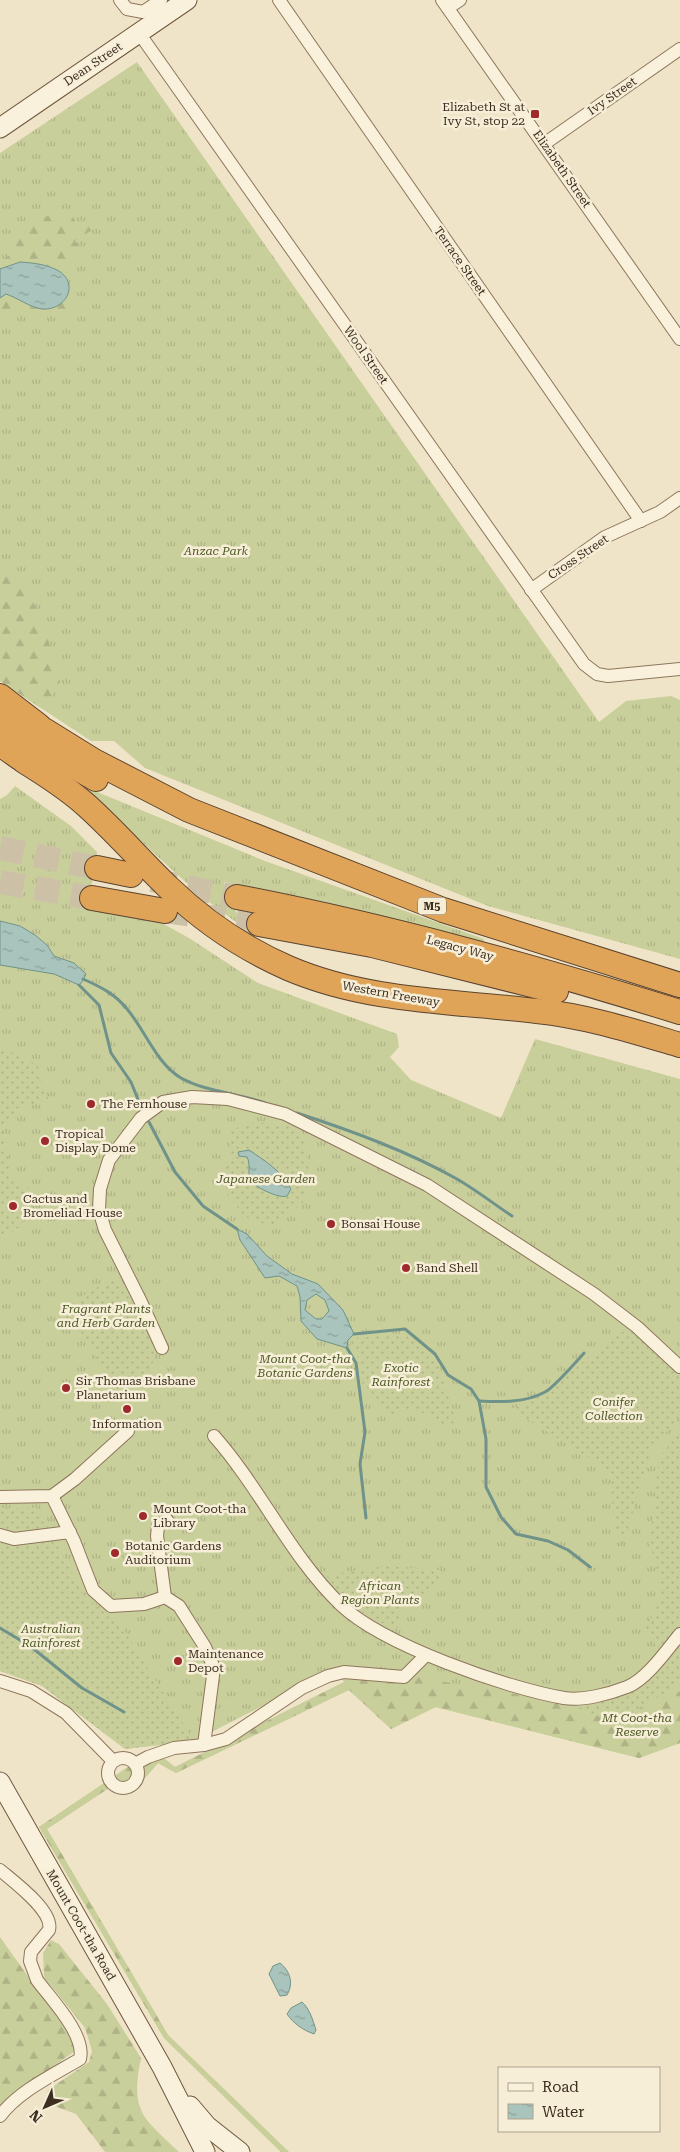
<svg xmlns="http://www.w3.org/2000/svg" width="680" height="2152" viewBox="0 0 680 2152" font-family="'Roboto Serif',serif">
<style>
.grass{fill:url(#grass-tufts)}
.forest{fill:url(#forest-firs)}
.garden{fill:url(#garden-dots)}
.water{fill:url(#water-ripples);stroke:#6f938a;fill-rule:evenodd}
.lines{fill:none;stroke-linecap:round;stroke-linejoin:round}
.stream{stroke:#6f938a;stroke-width:3}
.highway-tunnel{stroke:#ccc0a6;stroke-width:24;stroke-dasharray:24 12;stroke-linecap:butt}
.street-casing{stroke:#8d765c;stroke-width:14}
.secondary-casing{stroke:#6f573f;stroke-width:21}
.highway-casing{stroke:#5b4430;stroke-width:26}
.street{stroke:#faf1dc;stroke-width:12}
.secondary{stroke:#faf1dc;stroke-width:19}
.highway{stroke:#e0a458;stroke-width:24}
.poi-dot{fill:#9e2a2b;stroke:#f7eed8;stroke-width:2}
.labels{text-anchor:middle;stroke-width:5;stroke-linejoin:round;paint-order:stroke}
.shield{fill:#f7eed8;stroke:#756857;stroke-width:1}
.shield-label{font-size:11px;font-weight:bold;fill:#3d2e20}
.street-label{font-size:12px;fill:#3d2e20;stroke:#f7eed8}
.poi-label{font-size:12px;fill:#3d2e20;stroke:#f7eed8;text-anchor:start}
.park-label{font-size:12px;font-style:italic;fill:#4d5a26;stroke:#f7eed8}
</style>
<defs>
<pattern id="grass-tufts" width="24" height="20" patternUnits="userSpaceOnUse" patternTransform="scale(1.25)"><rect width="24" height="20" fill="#c9cf9b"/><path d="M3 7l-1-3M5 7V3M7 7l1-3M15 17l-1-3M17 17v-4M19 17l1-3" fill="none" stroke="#aeb285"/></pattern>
<pattern id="forest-firs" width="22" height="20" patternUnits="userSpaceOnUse" patternTransform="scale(1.25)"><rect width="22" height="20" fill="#c9cf9b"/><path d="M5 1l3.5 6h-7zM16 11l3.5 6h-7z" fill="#aeb285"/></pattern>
<pattern id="garden-dots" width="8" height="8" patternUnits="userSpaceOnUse" patternTransform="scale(1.25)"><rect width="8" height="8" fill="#c9cf9b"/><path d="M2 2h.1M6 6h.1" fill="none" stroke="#aeb285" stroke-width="1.8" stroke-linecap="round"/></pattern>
<pattern id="water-ripples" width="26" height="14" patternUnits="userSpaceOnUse" patternTransform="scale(1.25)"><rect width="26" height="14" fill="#a9c4bc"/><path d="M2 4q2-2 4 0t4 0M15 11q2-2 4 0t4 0" fill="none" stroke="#8ba098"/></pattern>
</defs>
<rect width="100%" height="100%" fill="#f0e4c8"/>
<g class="grass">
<polygon points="137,62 599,722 626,701 671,696 680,700 680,959 488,906 145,768 114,741 91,741 0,681 0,153"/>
<polygon points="15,786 71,826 97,852 88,907 160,922 189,938 258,983 397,1034 399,1047 390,1057 411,1080 501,1118 535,1039 680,1079 680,1743 639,1758 435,1707 391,1729 349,1690 176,1773 158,1763 132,1793 122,1794 109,1788 47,1829 168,2035 289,2152 281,2152 164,2038 39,1827 153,1750 175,1767 344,1682 335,1669 194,1741 125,1749 42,1686 0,1671 0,799 7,795"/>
<path d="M90,789L265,861L484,939L483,945L377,917L224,882L228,898L238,915L262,939C194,898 148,844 88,793Z"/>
</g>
<g class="forest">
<path d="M59,214L72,215L76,223L83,221L92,230L75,241L81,248L83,260L69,261V272L65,277L59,271L20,262L0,269V262L15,251C16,223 34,218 59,214Z"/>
<polygon points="6,294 15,297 64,303 67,297 73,303 74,313 58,320 45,311 42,317 31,318 18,308 0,310 0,298"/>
<path d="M0,561C38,591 48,638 60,682L44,710L0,681Z"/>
<polygon points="370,1669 562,1702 664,1689 680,1692 680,1743 639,1758 436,1707 391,1729 349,1690 176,1773 158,1763 132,1793 122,1794 109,1788 47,1829 168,2035 289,2152 281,2152 164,2038 39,1827 153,1750 175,1767"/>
<polygon points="0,1937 79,2048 0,2105"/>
<path d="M51,1940L59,1944L107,2004L141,2058C130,2113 143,2117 179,2152H105L76,2114L46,2103L48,2090L89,2062L92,2051L85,2028L44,1977L43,1953Z"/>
</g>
<g class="garden">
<polygon points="0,1046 39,1066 36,1072 49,1100 18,1108 2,1127 14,1184 28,1188 32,1210 18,1228 0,1241"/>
<polygon points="257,1122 290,1126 305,1143 309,1171 305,1201 276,1225 254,1222 243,1215 226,1192 226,1163 231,1158 230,1130"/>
<path d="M115,1278L125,1288L156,1350C148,1380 151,1383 121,1394L98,1365L93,1346L80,1333L68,1325L61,1312L88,1292Z"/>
<path d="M630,1326L680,1371V1415L651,1451L623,1545C611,1530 612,1492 611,1472L511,1409L548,1393L586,1359Z"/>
<polygon points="404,1334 433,1357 447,1382 445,1385 457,1423 439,1424 421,1412 404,1410 392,1418 362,1381 360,1360 351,1348 351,1341 355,1338"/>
<polygon points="680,1431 680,1628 662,1651 643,1631 656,1610 662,1589 650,1544 659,1458"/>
<polygon points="0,1508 38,1508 85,1598 116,1617 194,1741 125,1749 42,1686 0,1671"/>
<path d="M387,1566L439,1570L446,1578L419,1600L403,1605L397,1629C363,1615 348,1606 326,1575Z"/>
<path d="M680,1640V1676L673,1688L625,1717C607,1722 588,1713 573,1703L629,1689Z"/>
</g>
<g class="water">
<path d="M20,262C33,263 45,264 57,270C81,283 66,311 42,309C29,307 18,298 6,294L0,298V269Z"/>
<polygon points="0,921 20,926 35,935 47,945 54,956 74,963 86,974 82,982 79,985 54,974 0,965"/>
<path d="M249,1150C264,1160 283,1172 291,1189L287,1196C280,1199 256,1188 251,1181C247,1174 251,1164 247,1157L239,1156L238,1152Z"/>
<path d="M237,1229L247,1234L267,1256L292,1274L318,1284L343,1310L354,1334L348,1340L347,1348L317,1339L301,1321L300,1297L297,1286L279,1276L265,1278L240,1240ZM316,1294L325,1300L329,1311L322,1319H316L305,1310L307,1300Z"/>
<path d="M280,1963C290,1971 294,1983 287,1995L280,1996L269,1974L273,1966Z"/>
<path d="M302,2002C310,2009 313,2021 316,2030L314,2034C303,2030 294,2024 287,2014L291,2008Z"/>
</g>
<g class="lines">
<g class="stream">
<path d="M83,979C101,987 115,994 127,1009C145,1030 156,1063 181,1078C206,1092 238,1093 265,1103"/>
<polyline points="79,985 99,1005 111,1053 131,1082 141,1107"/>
<path d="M297,1113C352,1131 407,1151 457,1179C476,1190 494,1204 512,1216"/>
<polyline points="149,1122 175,1172 203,1206 237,1229"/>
<polyline points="288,1183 296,1181"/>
<polyline points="354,1334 405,1329 435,1354 448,1375 471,1389 479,1401 486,1439 486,1487 501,1517 516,1534 548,1541 568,1550 590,1567"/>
<polyline points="347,1348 356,1363 365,1432 360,1464 366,1518"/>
<path d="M479,1401C500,1402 525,1403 545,1392C553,1388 576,1362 584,1353"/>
<polyline points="0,1628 30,1646 82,1688 124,1712"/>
</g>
<g class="highway-tunnel">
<polyline points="0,848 97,868"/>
<polyline points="152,880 237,897"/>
<polyline points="0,882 92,898"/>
<polyline points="165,911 259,924"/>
</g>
<g class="street-casing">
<g id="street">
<polyline points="120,0 127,9 143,12 161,0"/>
<polyline points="279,0 641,521"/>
<polyline points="442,0 680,339"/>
<polyline points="448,8 460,0"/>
<polyline points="139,33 584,664 597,674 608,676 680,669"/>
<polyline points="544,144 680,49"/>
<polyline points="531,590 605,537 660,512 680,498"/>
<polyline points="162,1348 141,1302 105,1230 99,1210 100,1189 109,1160 141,1118 163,1102 192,1097 228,1099 285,1114 427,1185 594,1294 637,1327 680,1367"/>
<path d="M214,1436C261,1489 290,1556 341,1605C383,1645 506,1688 564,1698C583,1701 609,1694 627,1687C646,1680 667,1650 680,1634"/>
<polyline points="52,1496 74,1541 93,1590 111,1606 144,1604 165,1597 179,1606 205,1647 214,1668 204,1745"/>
<polyline points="0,1497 52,1496 75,1479 128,1431"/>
<polyline points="0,1535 14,1539 70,1532"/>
<polyline points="165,1597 157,1536 158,1526 167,1520"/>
<polyline points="0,1681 31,1691 66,1713 113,1761"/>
<circle cx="123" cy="1773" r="15"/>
<polyline points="135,1764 148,1757 174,1748 204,1745 226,1739 302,1688 328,1676 344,1672 404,1677 426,1655"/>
<path d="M0,1870C14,1882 54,1911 49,1930L31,1952L30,1961L37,1980C51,1999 86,2035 80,2059C53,2075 19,2091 0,2116"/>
</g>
</g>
<g class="secondary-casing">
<g id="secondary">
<polyline points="0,128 187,0"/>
<polyline points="0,1782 162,2067 205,2152"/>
<polyline points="190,2106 207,2126 240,2152"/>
</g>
</g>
<g class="highway-casing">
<g id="highway">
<polyline points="0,696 39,726"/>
<polyline points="0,722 29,741"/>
<polyline points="44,730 94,761 189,810 443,910 680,985"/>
<polyline points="0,744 20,758"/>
<polyline points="35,744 96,779"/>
<path d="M24,761C45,774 67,788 86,805C115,831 141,861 169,888C203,921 245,949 288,968C367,1002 453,1001 537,1011C586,1016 633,1031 680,1045"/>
<polyline points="97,868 131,875"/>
<path d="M237,897C388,926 534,967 680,1012"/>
<polyline points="92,898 165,911"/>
<polyline points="259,924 372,945 556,991"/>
</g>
</g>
<use href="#street" class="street"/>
<use href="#secondary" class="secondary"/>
<use href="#highway" class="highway"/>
</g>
<g class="poi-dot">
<rect x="530" y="109" width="10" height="10" rx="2.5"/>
<circle cx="91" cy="1104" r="5"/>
<circle cx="45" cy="1141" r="5"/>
<circle cx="13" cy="1206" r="5"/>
<circle cx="331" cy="1224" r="5"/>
<circle cx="406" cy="1268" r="5"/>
<circle cx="66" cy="1388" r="5"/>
<circle cx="127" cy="1409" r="5"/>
<circle cx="143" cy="1516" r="5"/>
<circle cx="115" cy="1553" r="5"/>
<circle cx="178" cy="1661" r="5"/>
</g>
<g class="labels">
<rect class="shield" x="418" y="897.5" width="28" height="17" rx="4"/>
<g class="shield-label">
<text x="432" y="910">M5</text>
</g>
<g class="street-label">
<text transform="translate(93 64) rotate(-34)" y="4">Dean Street</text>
<text transform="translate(612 96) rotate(-35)" y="4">Ivy Street</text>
<text transform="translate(562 169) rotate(55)" y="4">Elizabeth Street</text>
<text transform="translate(460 261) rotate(55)" y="4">Terrace Street</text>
<text transform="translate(366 355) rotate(55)" y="4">Wool Street</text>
<text transform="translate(578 557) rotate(-34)" y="4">Cross Street</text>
<text transform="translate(460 948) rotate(15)" y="4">Legacy Way</text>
<text transform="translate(391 994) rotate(10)" y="4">Western Freeway</text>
<text transform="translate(81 1925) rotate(60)" y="4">Mount Coot-tha Road</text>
</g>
<g class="poi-label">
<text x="525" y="111" text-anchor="end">Elizabeth St at<tspan x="525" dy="14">Ivy St, stop 22</tspan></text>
<text x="101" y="1108">The Fernhouse</text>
<text x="55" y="1138">Tropical<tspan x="55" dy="14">Display Dome</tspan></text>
<text x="23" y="1203">Cactus and<tspan x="23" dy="14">Bromeliad House</tspan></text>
<text x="341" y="1228">Bonsai House</text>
<text x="416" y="1272">Band Shell</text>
<text x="76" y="1385">Sir Thomas Brisbane<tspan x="76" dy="14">Planetarium</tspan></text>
<text x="127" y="1428" text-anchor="middle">Information</text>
<text x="153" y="1513">Mount Coot-tha<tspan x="153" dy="14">Library</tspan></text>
<text x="125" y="1550">Botanic Gardens<tspan x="125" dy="14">Auditorium</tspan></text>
<text x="188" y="1658">Maintenance<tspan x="188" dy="14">Depot</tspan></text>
</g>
<g class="park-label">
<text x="216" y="555">Anzac Park</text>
<text x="266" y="1183">Japanese Garden</text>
<text x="106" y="1313">Fragrant Plants<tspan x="106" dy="14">and Herb Garden</tspan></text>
<text x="305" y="1363">Mount Coot-tha<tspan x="305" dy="14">Botanic Gardens</tspan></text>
<text x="401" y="1372">Exotic<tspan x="401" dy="14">Rainforest</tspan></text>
<text x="614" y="1406">Conifer<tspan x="614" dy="14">Collection</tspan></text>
<text x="380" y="1590">African<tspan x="380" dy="14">Region Plants</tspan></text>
<text x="51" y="1633">Australian<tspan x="51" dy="14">Rainforest</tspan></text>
<text x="637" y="1722">Mt Coot-tha<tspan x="637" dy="14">Reserve</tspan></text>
</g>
</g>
<rect x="498" y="2067" width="162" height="65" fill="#f7eed8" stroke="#ada18e"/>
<rect x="508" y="2083" width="25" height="8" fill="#faf1dc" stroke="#ada18e"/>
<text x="542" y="2092" font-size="15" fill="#3d2e20">Road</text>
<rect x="508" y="2104" width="25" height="15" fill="url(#water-ripples)" stroke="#ada18e"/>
<text x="542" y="2117" font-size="15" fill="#3d2e20">Water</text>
<g transform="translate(45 2107) rotate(225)" stroke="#f7eed8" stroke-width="4" paint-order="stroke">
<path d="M0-4L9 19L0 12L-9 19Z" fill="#3d2e20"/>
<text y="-8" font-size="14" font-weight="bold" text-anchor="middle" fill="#3d2e20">N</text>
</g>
</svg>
